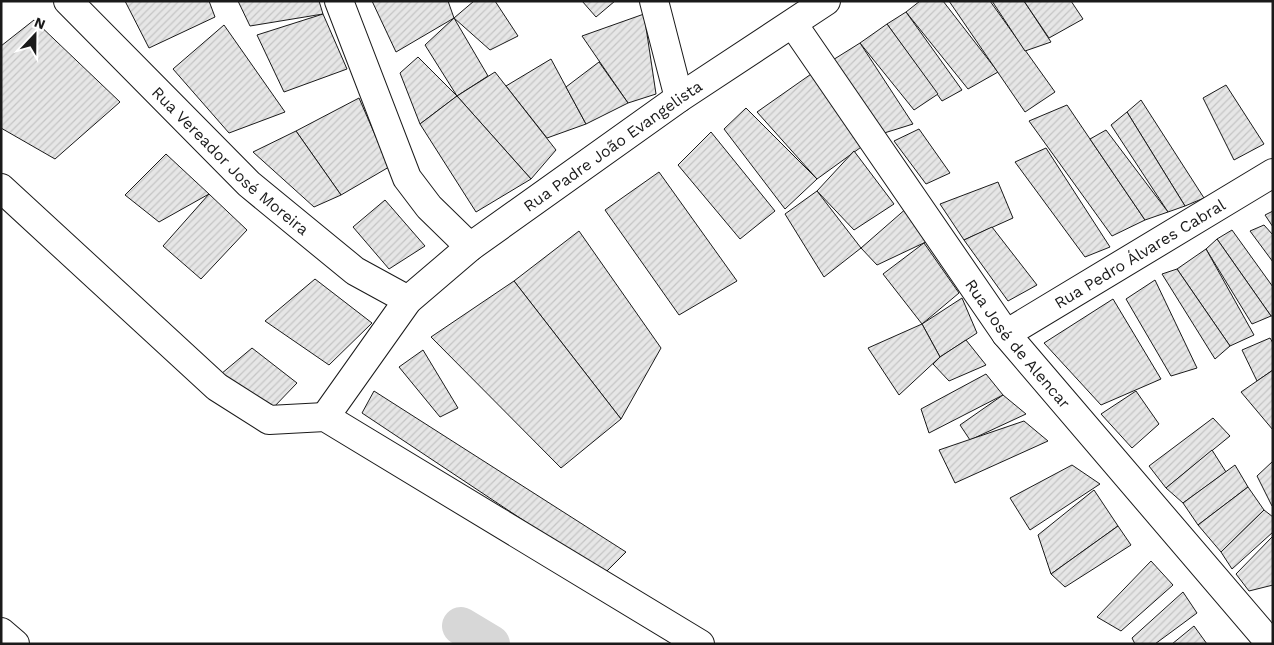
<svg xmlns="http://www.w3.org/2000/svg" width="1274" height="645" viewBox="0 0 1274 645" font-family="'Work Sans',sans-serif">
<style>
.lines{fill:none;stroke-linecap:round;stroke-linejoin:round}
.canal{stroke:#d7d7d7;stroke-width:38}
.building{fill:url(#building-hatch);stroke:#1a1a1a}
.minor-casing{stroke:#1a1a1a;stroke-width:30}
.minor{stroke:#fff;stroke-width:28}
.labels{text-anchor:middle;stroke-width:4;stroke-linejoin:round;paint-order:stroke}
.street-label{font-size:16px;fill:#1a1a1a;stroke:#fff}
</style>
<defs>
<pattern id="building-hatch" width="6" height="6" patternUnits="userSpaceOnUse" patternTransform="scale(1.25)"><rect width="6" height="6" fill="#e6e6e6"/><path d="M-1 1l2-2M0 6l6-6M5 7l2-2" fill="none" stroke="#c5c5c5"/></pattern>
</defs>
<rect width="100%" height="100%" fill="#fff"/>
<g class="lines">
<polyline class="canal" points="461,626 491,644"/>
</g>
<g class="building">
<polygon points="125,1 209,1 215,17 149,48"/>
<polygon points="238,1 319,1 323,14 250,26"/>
<polygon points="372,1 448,1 454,18 396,52"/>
<polygon points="474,1 495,1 518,36 490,50 454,18"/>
<polygon points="582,1 615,1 596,17"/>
<polygon points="920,1 943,1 998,72 968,89 906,12"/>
<polygon points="949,1 990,1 1055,92 1025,112"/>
<polygon points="992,1 1024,1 1051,42 1025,51"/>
<polygon points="1024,1 1071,1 1083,19 1049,38"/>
<polygon points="906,12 962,90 942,101 887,24"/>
<polygon points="323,14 347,69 284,92 257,35"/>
<polygon points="644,14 656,94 628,103 582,36"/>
<polygon points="454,18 488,76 457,96 425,45"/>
<polygon points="34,20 120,102 55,159 1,128 1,46"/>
<polygon points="887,24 938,94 914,110 860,43"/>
<polygon points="224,25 285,112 229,133 173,69"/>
<polygon points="860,43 913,124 881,134 828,63"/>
<polygon points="418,57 457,96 420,124 400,73"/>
<polygon points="551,59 586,124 547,138 506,86"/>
<polygon points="599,62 628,103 586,124 566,87"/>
<polygon points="495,72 556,150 531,179 457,96"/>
<polygon points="814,72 864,145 817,179 757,112"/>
<polygon points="1226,85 1264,144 1234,160 1203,98"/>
<polygon points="457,96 531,179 476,212 420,124"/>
<polygon points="359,98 389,167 341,195 296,131"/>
<polygon points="1141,100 1204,198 1185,206 1127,112"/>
<polygon points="1067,105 1090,139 1145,220 1112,236 1029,121"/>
<polygon points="746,108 817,179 785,209 724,129"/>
<polygon points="1127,112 1185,206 1168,212 1111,125"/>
<polygon points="919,129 950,173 926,184 894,141"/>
<polygon points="1106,130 1168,212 1145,220 1090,139"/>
<polygon points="296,131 341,195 314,207 253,152"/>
<polygon points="711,132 775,211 740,239 678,165"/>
<polygon points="1046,148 1110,247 1085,257 1015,162"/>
<polygon points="854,151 894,204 854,230 817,191"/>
<polygon points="166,154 209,194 159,222 125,195"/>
<polygon points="659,172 737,281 679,315 605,210"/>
<polygon points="998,182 1013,218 964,240 940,204"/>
<polygon points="817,191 861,248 824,277 785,214"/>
<polygon points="209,194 247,230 201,279 163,246"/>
<polygon points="385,200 425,246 389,269 353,227"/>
<polygon points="908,207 930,240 877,265 861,248"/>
<polygon points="1273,211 1273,227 1265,215"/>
<polygon points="1264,225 1273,235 1273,262 1250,231"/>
<polygon points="992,227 1037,285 1008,301 964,240"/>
<polygon points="1232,230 1273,287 1273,316 1271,316 1217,239"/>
<polygon points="579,231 661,348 621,419 514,281"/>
<polygon points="1217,239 1271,316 1252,324 1206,249"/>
<polygon points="924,243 959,293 922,324 883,274"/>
<polygon points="1206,249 1254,335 1230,346 1177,269"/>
<polygon points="1177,269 1230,346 1215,359 1162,274"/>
<polygon points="315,279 372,323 329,365 265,321"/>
<polygon points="1155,280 1197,368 1171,376 1126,299"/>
<polygon points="514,281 621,419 561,468 431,337"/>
<polygon points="962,298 977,333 940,357 922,324"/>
<polygon points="1113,299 1161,379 1101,405 1044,343"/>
<polygon points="922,324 940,357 899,395 868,348"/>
<polygon points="1270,338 1273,343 1273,370 1257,381 1242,350"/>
<polygon points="966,340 986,365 949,381 933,364 940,357"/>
<polygon points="252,348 297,383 272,409 221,374"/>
<polygon points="423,350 458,408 440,417 399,367"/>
<polygon points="1273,370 1273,430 1241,392"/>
<polygon points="986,374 1003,395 929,433 921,409"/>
<polygon points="374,391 626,552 604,574 362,413"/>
<polygon points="1136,391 1159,424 1132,448 1101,414"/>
<polygon points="1003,395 1026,414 970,440 960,425"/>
<polygon points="1213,418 1230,436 1166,488 1149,466"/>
<polygon points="1024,421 1048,441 955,483 939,450"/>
<polygon points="1212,450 1226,472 1183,503 1166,488"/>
<polygon points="1273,461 1273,506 1272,506 1257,476"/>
<polygon points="1072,465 1100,484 1030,530 1010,498"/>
<polygon points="1235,465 1248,487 1198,525 1183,503"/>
<polygon points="1248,487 1264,510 1221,552 1198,525"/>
<polygon points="1094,490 1118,526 1051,574 1038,535"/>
<polygon points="1264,510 1273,517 1273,532 1232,569 1221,552"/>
<polygon points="1118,526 1131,545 1065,587 1051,574"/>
<polygon points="1273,536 1273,585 1249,591 1236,574"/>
<polygon points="1151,561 1173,585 1121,631 1097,617"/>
<polygon points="1183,592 1197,613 1155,644 1135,644 1132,638"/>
<polygon points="1194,626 1207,644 1172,644"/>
</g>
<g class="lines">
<g class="minor-casing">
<g id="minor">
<path id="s1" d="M68,1L249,184L355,271L408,300"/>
<polyline points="339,1 407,178 429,207 470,247"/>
<polyline points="654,1 679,98"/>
<path id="s2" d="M793,24L1006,334L1271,644"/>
<polyline points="1,188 217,387 269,420 325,417 700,644"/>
<path id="s3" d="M1006,334L1273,173"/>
<path id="s4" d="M325,417L408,300L470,247L679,98L826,1"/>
<polyline points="1,632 15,644"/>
</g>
</g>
<use href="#minor" class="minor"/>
</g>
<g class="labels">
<g class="street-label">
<text dy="6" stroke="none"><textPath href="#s4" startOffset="400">Rua Padre João Evangelista</textPath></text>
<text dy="6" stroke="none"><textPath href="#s1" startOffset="228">Rua Vereador José Moreira</textPath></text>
<text dy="6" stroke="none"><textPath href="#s3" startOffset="156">Rua Pedro Álvares Cabral</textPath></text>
<text dy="6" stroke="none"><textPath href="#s2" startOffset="391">Rua José de Alencar</textPath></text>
</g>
</g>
<rect width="1274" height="645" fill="none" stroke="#1a1a1a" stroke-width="5"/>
<g transform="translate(35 35) rotate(22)" stroke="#ffffff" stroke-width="4" paint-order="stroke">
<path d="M0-4L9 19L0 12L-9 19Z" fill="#1a1a1a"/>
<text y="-8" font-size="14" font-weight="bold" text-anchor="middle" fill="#1a1a1a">N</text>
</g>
</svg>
